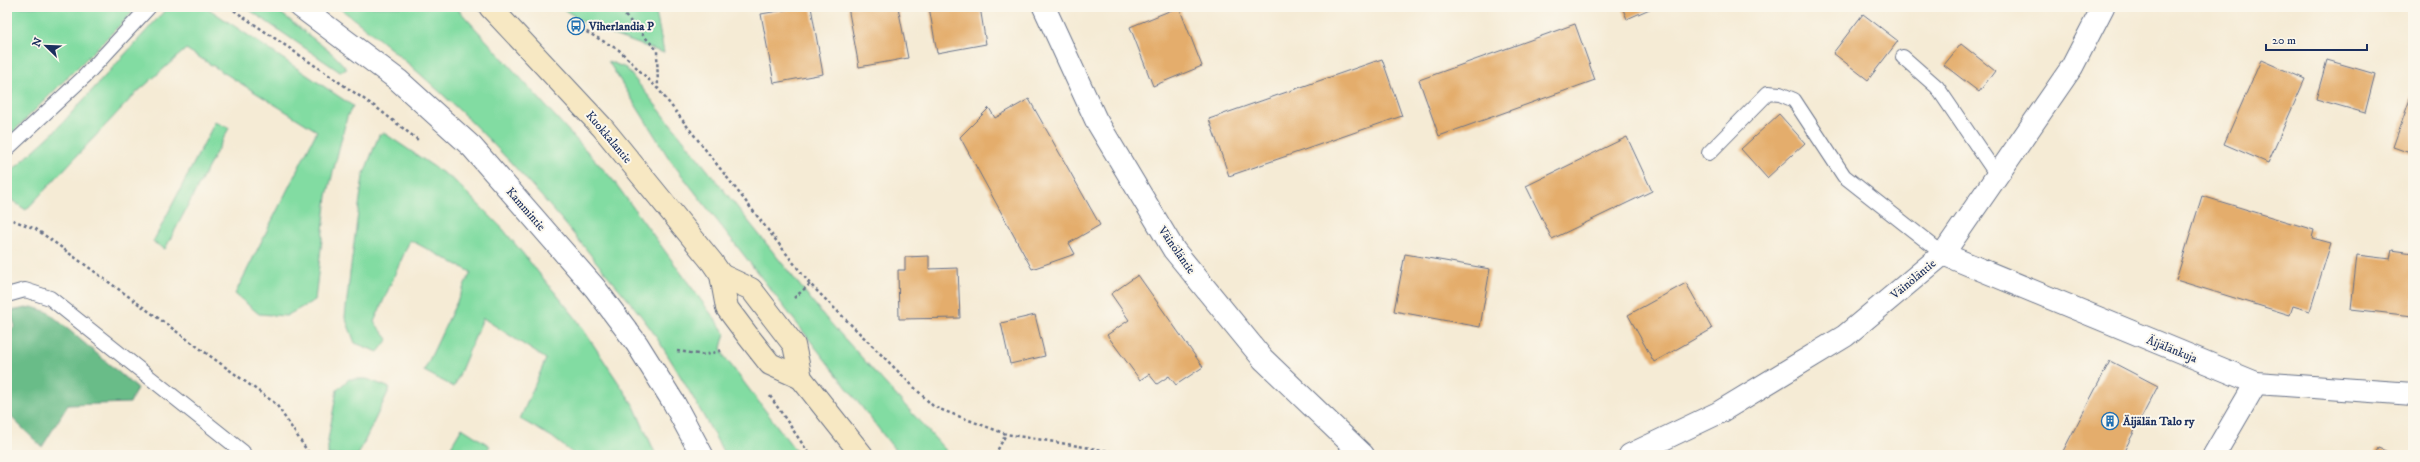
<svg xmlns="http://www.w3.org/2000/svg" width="2420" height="462" viewBox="0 0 2420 462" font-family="'IM FELL DW Pica',serif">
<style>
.green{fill:#82dca2;stroke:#4e8680}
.forest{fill:#69bc88;stroke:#427673}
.building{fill:#e4ad6c}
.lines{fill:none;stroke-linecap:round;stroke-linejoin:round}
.service-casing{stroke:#677188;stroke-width:16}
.minor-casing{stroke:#677188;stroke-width:24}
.secondary-casing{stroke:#677188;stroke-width:24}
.path{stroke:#677188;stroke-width:2.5;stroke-dasharray:3 3;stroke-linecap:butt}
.service{stroke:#fff;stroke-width:14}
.minor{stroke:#fff;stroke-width:22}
.secondary{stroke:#f7e8c3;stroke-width:22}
.labels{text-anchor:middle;stroke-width:4;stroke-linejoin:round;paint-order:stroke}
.poi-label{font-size:12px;font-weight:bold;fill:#1b2f5e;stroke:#fbf7ec;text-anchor:start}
.street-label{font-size:12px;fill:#1b2f5e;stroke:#fbf7ec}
</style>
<rect width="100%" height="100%" fill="#fbf7ec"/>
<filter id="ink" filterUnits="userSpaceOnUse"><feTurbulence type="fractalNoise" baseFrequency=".025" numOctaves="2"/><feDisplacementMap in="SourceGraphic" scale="8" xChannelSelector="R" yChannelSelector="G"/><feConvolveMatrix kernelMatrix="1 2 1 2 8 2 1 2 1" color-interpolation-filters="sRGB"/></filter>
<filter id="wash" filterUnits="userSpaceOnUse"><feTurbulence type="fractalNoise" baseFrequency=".012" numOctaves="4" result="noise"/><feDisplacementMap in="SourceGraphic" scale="16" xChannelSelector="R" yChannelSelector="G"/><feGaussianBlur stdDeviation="0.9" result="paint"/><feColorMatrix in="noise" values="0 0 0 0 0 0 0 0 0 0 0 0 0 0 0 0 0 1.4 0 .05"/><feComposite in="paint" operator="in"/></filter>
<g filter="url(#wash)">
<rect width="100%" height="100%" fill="#f5ebd5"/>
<g class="green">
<polygon points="7,7 138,7 7,138 7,98 12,92 7,83"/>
<polygon points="168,7 206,7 353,106 347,117 327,196 315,300 286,316 259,314 235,294 317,131 186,49 134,95 26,210 7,197 7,175 55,131"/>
<polygon points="245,7 273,7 334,55 347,69 340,72"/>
<path d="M338,7H456L613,180L725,333L721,348L724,356L799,455H725C703,414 680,374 655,335C638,310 617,287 598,264C521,167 438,82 338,7Z"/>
<polygon points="560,7 655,7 664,53 593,28"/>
<polygon points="608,61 626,68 825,317 950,455 899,455 670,160"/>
<polygon points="215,122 229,128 165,249 153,242"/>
<polygon points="384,133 455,181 502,228 575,317 634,406 656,455 575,455 552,437 520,419 546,359 483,318 454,387 424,371 471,272 410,240 374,322 388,339 378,352 355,343 345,317 350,273 363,176 379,135"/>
<polygon points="349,379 367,379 390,388 358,455 328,455 328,440 337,390"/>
<polygon points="462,428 490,446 483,455 446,455"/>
</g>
<polygon class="forest" points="32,307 48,312 137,388 130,403 68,405 42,447 7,413 7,333 15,326 10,311"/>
<g id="blocks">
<g class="building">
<polygon points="802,7 811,7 823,74 774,83 761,14"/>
<polygon points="848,7 898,7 908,58 859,67"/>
<polygon points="929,7 980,7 986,44 937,53"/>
<polygon points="1179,7 1202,66 1153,86 1130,27"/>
<polygon points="1622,7 1654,7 1627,19"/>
<polygon points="1863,14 1898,41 1868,80 1833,53"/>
<polygon points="1575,24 1595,80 1439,136 1419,80"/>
<polygon points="1961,44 1995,71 1979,92 1944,65"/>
<polygon points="1382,59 1402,116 1229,176 1209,119"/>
<polygon points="2261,60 2305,79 2268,163 2224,144"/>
<polygon points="2327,60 2375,74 2365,113 2316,99"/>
<polygon points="2411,96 2413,97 2413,154 2393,147"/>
<polygon points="1029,99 1100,225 1069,243 1075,254 1032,269 960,137 989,108 995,118"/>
<polygon points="1779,114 1805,143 1767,178 1741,149"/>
<polygon points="1627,137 1652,191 1552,239 1526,186"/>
<polygon points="2202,196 2314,230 2312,238 2331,243 2310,311 2293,306 2290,315 2176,280"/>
<polygon points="2392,250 2413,253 2413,316 2351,309 2357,255 2390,259"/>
<polygon points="1405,254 1490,269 1480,327 1394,311"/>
<polygon points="929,256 929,269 958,268 960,318 899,319 898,270 905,270 905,257"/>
<polygon points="1138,275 1203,367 1176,385 1169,376 1157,384 1149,374 1140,380 1107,335 1129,320 1111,294"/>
<polygon points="1686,283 1712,329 1654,362 1628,315"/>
<polygon points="1035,315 1045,356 1010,364 1001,323"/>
<polygon points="2110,361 2158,386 2122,455 2061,455"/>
<polygon points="2378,448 2396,455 2375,455"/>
</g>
</g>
</g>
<g filter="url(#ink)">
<use href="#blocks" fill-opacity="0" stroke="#677188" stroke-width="1"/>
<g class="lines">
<g class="service-casing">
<g id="service">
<polyline points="1903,57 1937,87 1997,175"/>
<polyline points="7,149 84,77 149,7"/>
<polyline points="1709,153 1768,93 1780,94 1794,100 1844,176 1943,254"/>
<polyline points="7,295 25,290 50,298 243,452 241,455"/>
</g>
</g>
<g class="minor-casing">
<g id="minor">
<polyline points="301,7 398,80 472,147 595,288 637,344 674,403 702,455"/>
<polyline points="1044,7 1096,120 1174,250 1263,359 1363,455"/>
<polyline points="1943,254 2256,383 2413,394"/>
<polyline points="1630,455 1718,413 1845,336 1943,254 2072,67 2103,7"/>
<polyline points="2214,455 2256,383"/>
</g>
</g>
<g class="secondary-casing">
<g id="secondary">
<polyline points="490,7 602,127 712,262 721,275 727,308 748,336 770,364 801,378"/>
<polyline points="721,275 751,289 794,345 801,378 862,455"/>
</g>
</g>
<g class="path">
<polyline points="229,7 377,108 418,140"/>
<polyline points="617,7 657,50 658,89"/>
<polyline points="576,26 619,50 659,90 810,284 934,407 1006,434 1133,455"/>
<polyline points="7,218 36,229 276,404 310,455"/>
<polyline points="794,298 810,284"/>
<polyline points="677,351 705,355 723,350"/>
<polyline points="770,396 810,455"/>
<polyline points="995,455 1006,434"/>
</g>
<use href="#service" class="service"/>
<use href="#minor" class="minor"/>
<use href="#secondary" class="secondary"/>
</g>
</g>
<defs>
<g id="bus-ring" transform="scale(0.9)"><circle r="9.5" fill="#fbf7ec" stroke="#1f6fb2" stroke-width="1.5"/><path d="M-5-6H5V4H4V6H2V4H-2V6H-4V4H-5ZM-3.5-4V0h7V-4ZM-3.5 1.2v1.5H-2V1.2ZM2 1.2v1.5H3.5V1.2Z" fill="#1f6fb2"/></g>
<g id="building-ring" transform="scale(0.9)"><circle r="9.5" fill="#fbf7ec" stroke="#1f6fb2" stroke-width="1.5"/><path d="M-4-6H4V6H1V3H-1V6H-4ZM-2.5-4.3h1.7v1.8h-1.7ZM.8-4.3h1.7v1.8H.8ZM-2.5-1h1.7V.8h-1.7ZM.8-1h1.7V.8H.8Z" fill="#1f6fb2"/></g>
</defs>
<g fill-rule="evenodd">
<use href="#bus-ring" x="576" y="26"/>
<use href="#building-ring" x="2110" y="421"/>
</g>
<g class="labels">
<g class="poi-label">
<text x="589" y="30">Viherlandia P</text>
<text x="2123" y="425">Äijälän Talo ry</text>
</g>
<g class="street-label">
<text transform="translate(609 137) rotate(50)" y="4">Kuokkalantie</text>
<text transform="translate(526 209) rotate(49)" y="4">Kammintie</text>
<text transform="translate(1177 250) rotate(55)" y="4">Väinöläntie</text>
<text transform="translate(1913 279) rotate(-40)" y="4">Väinöläntie</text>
<text transform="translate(2172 349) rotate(22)" y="4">Äijälänkuja</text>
</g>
</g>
<rect width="2420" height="462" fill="none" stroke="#fbf7ec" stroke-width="24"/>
<g transform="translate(46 46) rotate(293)" stroke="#fbf7ec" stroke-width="3" paint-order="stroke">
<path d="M0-3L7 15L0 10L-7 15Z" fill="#1b2f5e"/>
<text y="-6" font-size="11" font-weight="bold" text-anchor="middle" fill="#1b2f5e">N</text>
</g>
<path d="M2266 44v6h101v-6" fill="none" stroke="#1b2f5e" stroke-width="2"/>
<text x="2272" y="44" font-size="12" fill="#1b2f5e" stroke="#fbf7ec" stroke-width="3" paint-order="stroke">20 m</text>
</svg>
